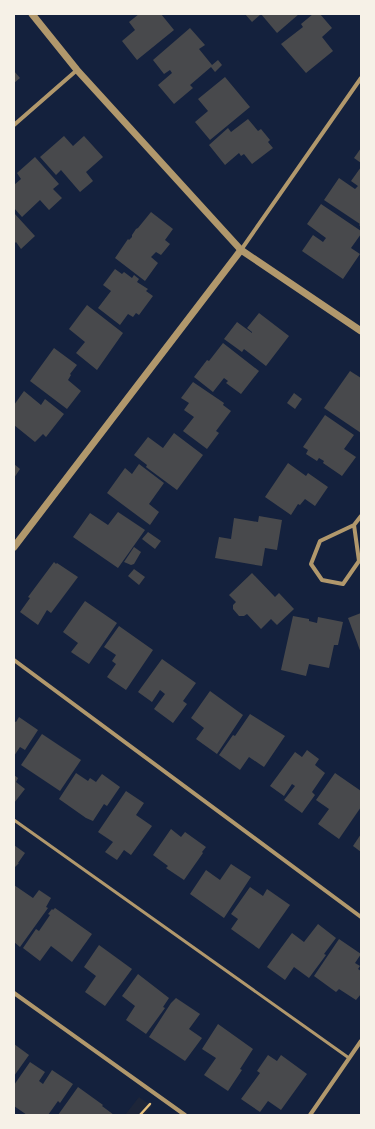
<svg xmlns="http://www.w3.org/2000/svg" width="375" height="1129" viewBox="0 0 375 1129" font-family="'IBM Plex Serif',serif">
<style>
.green{fill:#1d2539}
.building{fill:#48494c}
.lines{fill:none;stroke-linecap:round;stroke-linejoin:round}
.path{stroke:#e5c07b;stroke-width:2.5}
.service{stroke:#b1986c;stroke-width:3}
.minor{stroke:#b1986c;stroke-width:4}
.tertiary{stroke:#b1986c;stroke-width:7}
</style>
<rect width="100%" height="100%" fill="#14213d"/>
<polygon class="green" points="139,1097 152,1106 145,1115 125,1115"/>
<g class="building">
<polygon points="139,14 161,14 174,30 137,60 122,41 135,30 129,22"/>
<polygon points="245,14 261,14 252,22"/>
<polygon points="261,14 299,14 277,33"/>
<polygon points="313,14 320,14 332,28 322,37 333,51 306,73 281,44 303,27 301,24"/>
<polygon points="190,28 205,45 199,49 212,65 218,60 222,65 215,72 211,67 190,85 193,88 174,104 158,85 172,73 170,70 164,74 153,60"/>
<polygon points="14,71 20,78 14,83"/>
<polygon points="225,77 250,107 210,140 195,122 208,111 198,99"/>
<polygon points="248,119 258,131 261,129 270,140 268,142 273,148 252,164 244,154 241,156 239,153 225,165 209,145 228,128 231,132"/>
<polygon points="64,136 73,146 84,136 103,157 86,172 93,181 80,192 61,170 56,175 40,157"/>
<polygon points="361,148 361,163 354,158"/>
<polygon points="35,157 59,184 53,189 62,198 49,210 40,200 22,217 14,208 14,185 21,179 17,173"/>
<polygon points="361,167 361,227 359,225 360,224 324,200 339,178 355,189 358,186 351,181"/>
<polygon points="321,204 361,231 361,234 351,248 360,254 343,279 302,251 313,235 323,242 326,238 307,224"/>
<polygon points="151,212 173,229 165,240 170,244 161,255 156,252 151,257 158,263 145,281 115,258 128,239 129,240 132,237 132,235 136,229 138,228"/>
<polygon points="14,213 35,236 21,249 16,242 14,244"/>
<polygon points="115,269 122,274 124,272 132,278 134,275 139,279 137,282 148,289 146,291 153,296 139,315 136,313 133,317 128,314 120,325 98,308 111,291 103,285"/>
<polygon points="87,305 123,333 97,370 76,353 85,342 69,329"/>
<polygon points="259,313 289,336 266,366 244,349 242,352 224,339 237,322 252,333 252,332 247,328"/>
<polygon points="223,343 259,371 241,394 226,383 228,381 224,378 213,392 194,377 207,360 209,361"/>
<polygon points="54,348 77,365 70,374 71,375 68,380 81,391 67,409 30,381"/>
<polygon points="350,371 361,378 361,433 324,408"/>
<polygon points="193,382 224,403 223,405 231,411 216,431 219,433 207,449 183,431 194,417 184,410 189,403 181,398"/>
<polygon points="24,391 41,405 45,399 64,414 46,437 43,434 35,442 14,425 14,405"/>
<polygon points="294,393 302,399 295,409 287,403"/>
<polygon points="325,415 354,435 344,449 356,457 342,476 323,463 324,461 319,458 317,461 306,454 308,450 303,447"/>
<polygon points="174,433 203,455 177,490 146,467 147,465 134,455 148,437 163,448"/>
<polygon points="288,463 306,476 308,473 328,487 315,506 305,499 300,505 298,504 291,515 265,497"/>
<polygon points="14,464 20,469 14,478"/>
<polygon points="139,464 164,483 149,504 159,512 150,525 107,493 125,468 132,474"/>
<polygon points="118,512 145,530 118,568 73,537 90,513 108,525"/>
<polygon points="259,516 282,520 277,550 265,548 262,566 215,558 219,537 231,539 234,518 258,522"/>
<polygon points="148,532 161,541 155,549 142,539"/>
<polygon points="134,547 141,552 134,564 131,565 124,562"/>
<polygon points="54,562 56,564 57,563 78,577 51,613 47,610 38,625 20,612 30,598 28,597"/>
<polygon points="134,569 145,577 139,585 128,576"/>
<polygon points="252,573 275,597 279,593 294,609 277,625 271,619 261,629 247,614 244,616 239,616 233,609 233,605 236,602 229,595"/>
<polygon points="85,601 117,623 89,664 71,652 78,643 63,632"/>
<polygon points="361,613 361,653 348,618"/>
<polygon points="293,616 309,619 309,621 317,623 318,617 343,622 338,645 334,645 329,668 309,664 306,676 281,670"/>
<polygon points="119,626 153,650 126,690 107,677 116,664 112,661 116,655 104,647"/>
<polygon points="162,659 196,683 183,701 187,704 173,723 154,709 165,694 160,690 152,702 138,692"/>
<polygon points="210,691 243,715 217,754 196,739 204,728 191,718"/>
<polygon points="250,714 285,736 264,767 249,757 240,770 219,755 233,735 235,736"/>
<polygon points="19,717 38,730 25,750 20,747 14,756 14,721 16,722"/>
<polygon points="42,734 81,760 60,791 21,765"/>
<polygon points="307,750 319,759 315,765 325,773 312,792 315,795 302,813 284,800 295,786 292,784 284,796 270,786 295,752 302,757"/>
<polygon points="76,773 88,781 90,778 96,782 102,774 120,787 107,806 104,804 93,821 86,818 59,799"/>
<polygon points="335,773 361,791 361,807 339,839 318,824 329,809 316,800"/>
<polygon points="14,775 18,778 16,782 25,789 14,803"/>
<polygon points="126,791 144,803 136,815 152,826 131,855 124,850 117,860 105,852 113,842 98,832"/>
<polygon points="171,829 181,837 185,832 206,847 202,852 203,853 184,880 166,868 168,866 153,855"/>
<polygon points="361,834 361,852 353,846"/>
<polygon points="14,845 25,853 18,863 19,863 14,868"/>
<polygon points="231,864 251,877 224,918 190,894 206,870 220,880"/>
<polygon points="14,885 33,898 39,890 51,898 46,907 48,908 20,947 14,942"/>
<polygon points="250,887 263,896 267,889 290,905 259,949 231,929 238,919 231,914"/>
<polygon points="55,908 92,934 72,962 51,946 40,961 23,948 36,929 39,931 50,915 48,914 52,909 53,910"/>
<polygon points="318,924 336,938 324,954 326,955 309,978 294,967 285,980 267,967 292,933 304,942"/>
<polygon points="339,939 361,954 355,963 360,966 358,969 361,971 361,994 356,1000 339,989 336,992 314,976"/>
<polygon points="99,945 132,969 105,1006 85,992 96,976 84,967"/>
<polygon points="138,974 169,998 163,1007 165,1008 146,1034 126,1020 135,1006 122,996"/>
<polygon points="176,998 200,1014 189,1029 202,1038 185,1061 149,1037 171,1003"/>
<polygon points="218,1024 253,1049 240,1069 242,1070 228,1091 204,1075 216,1058 202,1049"/>
<polygon points="14,1044 29,1055 14,1076"/>
<polygon points="268,1055 277,1061 281,1055 307,1074 281,1110 268,1101 260,1112 241,1099 260,1073 257,1071"/>
<polygon points="30,1062 45,1072 39,1081 43,1084 52,1070 73,1084 60,1103 58,1101 48,1115 27,1115 14,1106 14,1085"/>
<polygon points="78,1087 103,1105 102,1106 114,1115 58,1115"/>
</g>
<g class="lines">
<polyline class="path" points="140,1115 150,1104"/>
<polyline class="service" points="14,820 349,1058"/>
<g class="minor">
<polyline points="14,125 77,70"/>
<polyline points="241,250 361,78"/>
<polyline points="354,525 359,561 343,584 322,580 311,564 320,541 354,525 361,516"/>
<polyline points="14,660 361,917"/>
<polyline points="14,993 185,1115"/>
<polyline points="310,1115 361,1041"/>
</g>
<g class="tertiary">
<polyline points="32,14 77,70 241,250 361,331"/>
<polyline points="14,547 241,250"/>
</g>
</g>
<rect width="375" height="1129" fill="none" stroke="#f6f1e7" stroke-width="30"/>
</svg>
